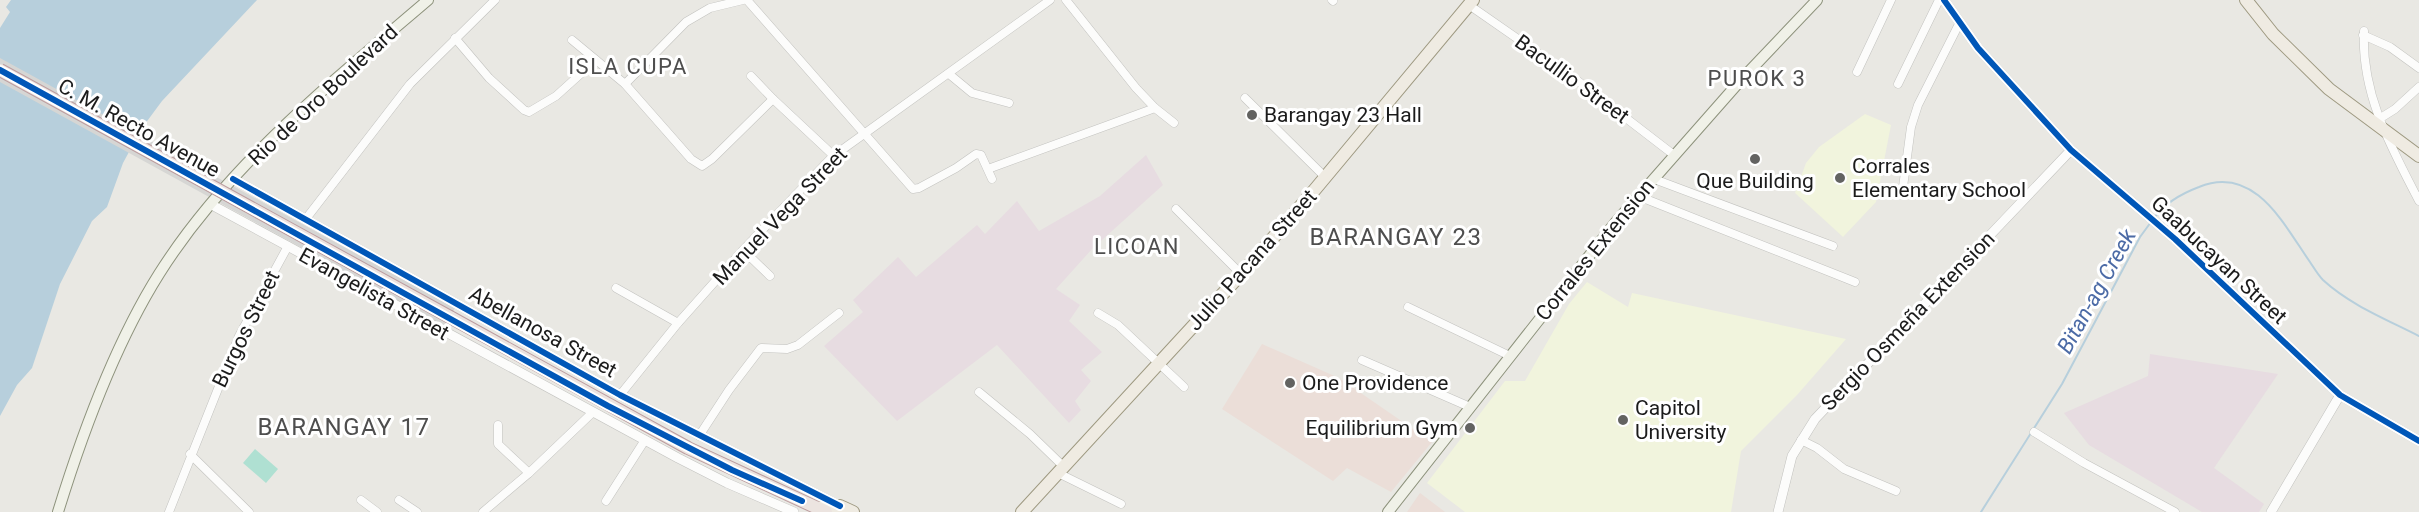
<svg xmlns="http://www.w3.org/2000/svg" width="2419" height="512" viewBox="0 0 2419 512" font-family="Roboto,sans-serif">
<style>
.commercial{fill:#ebded8}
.industrial{fill:#e7dce1}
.education{fill:#f1f4dd}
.pitch{fill:#afe0d2}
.water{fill:#b7cfdc}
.pier{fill:#d6d6d4}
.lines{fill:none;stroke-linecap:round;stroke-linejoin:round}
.stream{stroke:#b7cfdc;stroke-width:2}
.minor-casing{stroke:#c2c2bf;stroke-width:9}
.tertiary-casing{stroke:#c2c2bf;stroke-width:10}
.secondary-casing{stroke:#8d927c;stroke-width:12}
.primary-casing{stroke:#9e9981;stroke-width:14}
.trunk-casing{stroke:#bc9da0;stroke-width:14}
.minor{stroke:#fcfcfb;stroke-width:8}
.tertiary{stroke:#fcfcfb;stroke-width:9}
.secondary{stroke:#f0f1e8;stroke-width:10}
.primary{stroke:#efebe2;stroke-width:12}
.trunk{stroke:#ece4e0;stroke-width:12}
.trunk-bridge-casing{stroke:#bc9da0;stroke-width:14;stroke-linecap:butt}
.trunk-bridge{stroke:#ece4e0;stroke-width:12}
.cycleway-casing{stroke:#fff;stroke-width:10}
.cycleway{stroke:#0057b8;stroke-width:6}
.poi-dot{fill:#636361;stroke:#fff;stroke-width:2}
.labels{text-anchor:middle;stroke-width:6;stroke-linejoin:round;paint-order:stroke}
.street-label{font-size:21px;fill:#1b1b1b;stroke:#fff}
.poi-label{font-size:21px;fill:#1b1b1b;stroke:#fff;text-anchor:start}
.neighbourhood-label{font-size:22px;letter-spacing:1.5px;fill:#4e4e4e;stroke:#fff}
.water-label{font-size:22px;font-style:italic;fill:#4c6ba6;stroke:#fff}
.quarter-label{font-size:24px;letter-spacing:1.5px;fill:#4e4e4e;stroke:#fff}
</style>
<rect width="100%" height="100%" fill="#e9e8e3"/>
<g class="commercial">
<polygon points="1262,344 1339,378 1432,442 1391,492 1347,468 1333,481 1222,409"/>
<polygon points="1420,493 1445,512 1407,512"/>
</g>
<g class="industrial">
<polygon points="1146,155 1163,185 1092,249 1056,289 1080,305 1069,321 1102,352 1081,370 1091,381 1075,401 1081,410 1069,423 997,345 897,421 824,346 863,312 853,300 898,257 916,277 977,225 985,234 1017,201 1039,231 1100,196"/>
<polygon points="2150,354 2278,374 2214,468 2264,504 2259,512 2202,512 2089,445 2064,413 2148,376"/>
</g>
<g class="education">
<polygon points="1865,114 1891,125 1876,202 1843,237 1795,193 1806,163 1819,147"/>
<polygon points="1587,282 1628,307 1632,293 1846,339 1797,395 1741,451 1731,512 1465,512 1427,483 1505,381 1525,381 1569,304"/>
</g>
<polygon class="pitch" points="255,449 278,469 266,483 243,463"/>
<polygon class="water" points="11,0 257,0 162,101 142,128 123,163 107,207 92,221 60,284 32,368 17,385 0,416 0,28 10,12 6,7"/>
<polygon class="pier" points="0,58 455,308 444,326 0,82"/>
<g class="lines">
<g class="stream">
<path d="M2154,218C2165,203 2183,193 2199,187C2255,164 2284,225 2310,262C2314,268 2318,275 2323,280C2350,305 2388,320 2419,336"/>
<polyline points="1981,512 2062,384 2140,237 2151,222"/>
</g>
<g class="minor-casing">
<g id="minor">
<polyline points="747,0 913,189 919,188 956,168 976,154 981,155 992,179"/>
<polyline points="1066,0 1136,88 1155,108 1174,123"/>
<polyline points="1332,0 1333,1"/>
<polyline points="1469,5 1574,78 1674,155"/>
<path d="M2364,31C2361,94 2391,147 2419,201"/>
<polyline points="2363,35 2390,47 2419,68"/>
<polyline points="455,38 489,78 524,110 529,112 556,96 596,60"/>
<polyline points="572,40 625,84 691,159 702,166 712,159 773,99"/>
<polyline points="1857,72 1891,0"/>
<polyline points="949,74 972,93 1009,103"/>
<polyline points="751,76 773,99 834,156"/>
<polyline points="625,84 686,22 710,8 743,0"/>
<polyline points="1898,84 1939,0"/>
<polyline points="1245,98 1325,177"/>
<polyline points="2379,119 2395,109 2419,87"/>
<polyline points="988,169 1155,108"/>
<polyline points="1654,179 1833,246"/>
<polyline points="1903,187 1911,127 1918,105 1959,24"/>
<polyline points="1638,196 1855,282"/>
<polyline points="1176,209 1241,274"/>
<polyline points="305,220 410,84 495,0"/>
<polyline points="743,250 770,276"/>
<polyline points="616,288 678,323"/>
<polyline points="1408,307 1510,356"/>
<polyline points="1098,313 1118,325 1184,387"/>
<polyline points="1362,360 1470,407"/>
<polyline points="979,392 1030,434 1063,466"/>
<polyline points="620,395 678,323 743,250 832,157 1050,0"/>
<polyline points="498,425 498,444 529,473"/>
<polyline points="2034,432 2084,463 2175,512"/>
<polyline points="699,436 729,390 761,348 787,349 798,345 839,313"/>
<polyline points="1801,440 1817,448 1844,469 1896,491"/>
<polyline points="190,454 249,512"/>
<polyline points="1058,473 1121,504"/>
<polyline points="361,500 377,512"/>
<polyline points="399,500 417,512"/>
<polyline points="606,501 645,440"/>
<polyline points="169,512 239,336 288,246"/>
<polyline points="483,512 529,473 593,412"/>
</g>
</g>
<g class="tertiary-casing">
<g id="tertiary">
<polyline points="1944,0 1978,48 2071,150 2175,239 2340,395 2419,441"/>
<polyline points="233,179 620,395 840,506"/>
<polyline points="212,205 678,458 727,483 794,512"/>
<polyline points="1778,512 1792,456 1815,419 2071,150"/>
<polyline points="2271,512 2340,395"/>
</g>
</g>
<g class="secondary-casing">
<g id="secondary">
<path d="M58,512C82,434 115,344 159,274C227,166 332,82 428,0"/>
<polyline points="1388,512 1615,223 1741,80 1817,0"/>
</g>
</g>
<g class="primary-casing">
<g id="primary">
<polyline points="2246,0 2273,34 2329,89 2419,156"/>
<polyline points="817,508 840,506 853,512"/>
<polyline points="1022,512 1253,261 1312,193 1473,0"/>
</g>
</g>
<g class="trunk-casing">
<polyline id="trunk" points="450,317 688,448 826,512"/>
</g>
<use href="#minor" class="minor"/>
<use href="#tertiary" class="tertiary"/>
<use href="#secondary" class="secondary"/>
<use href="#primary" class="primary"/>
<use href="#trunk" class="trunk"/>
<g class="trunk-bridge-casing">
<polyline id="trunk-bridge" points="0,70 450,317"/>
</g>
<use href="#trunk-bridge" class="trunk-bridge"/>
<g class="cycleway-casing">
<g id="cycleway">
<polyline points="1944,0 1978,48 2071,150 2175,239 2340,395 2419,441"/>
<polyline points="0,70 608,406 732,470 802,501"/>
<polyline points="233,179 620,395 840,506"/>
</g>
</g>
<use href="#cycleway" class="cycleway"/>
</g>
<g class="poi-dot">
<circle cx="1252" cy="115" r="6"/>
<circle cx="1755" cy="159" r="6"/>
<circle cx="1840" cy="178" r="6"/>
<circle cx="1290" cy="383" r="6"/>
<circle cx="1623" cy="420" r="6"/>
<circle cx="1470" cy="428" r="6"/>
</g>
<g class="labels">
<g class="street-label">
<text transform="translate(1572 79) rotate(36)" y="7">Bacullio Street</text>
<text transform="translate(323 95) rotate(-43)" y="7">Rio de Oro Boulevard</text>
<text transform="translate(139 128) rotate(29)" y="7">C. M. Recto Avenue</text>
<text transform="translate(780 216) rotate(-46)" y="7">Manuel Vega Street</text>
<text transform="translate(1595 250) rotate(-51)" y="7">Corrales Extension</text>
<text transform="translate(1252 260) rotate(-48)" y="7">Julio Pacana Street</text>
<text transform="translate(2219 260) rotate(43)" y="7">Gaabucayan Street</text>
<text transform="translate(374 294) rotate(29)" y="7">Evangelista Street</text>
<text transform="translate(1908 321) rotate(-46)" y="7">Sergio Osmeña Extension</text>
<text transform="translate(246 329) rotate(-64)" y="7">Burgos Street</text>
<text transform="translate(543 332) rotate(29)" y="7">Abellanosa Street</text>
</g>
<g class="poi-label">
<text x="1264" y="122">Barangay 23 Hall</text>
<text x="1852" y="173">Corrales<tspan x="1852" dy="24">Elementary School</tspan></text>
<text x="1755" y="188" text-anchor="middle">Que Building</text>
<text x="1302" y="390">One Providence</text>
<text x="1635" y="415">Capitol<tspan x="1635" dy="24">University</tspan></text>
<text x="1458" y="435" text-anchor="end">Equilibrium Gym</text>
</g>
<g class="neighbourhood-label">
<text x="628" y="74">ISLA CUPA</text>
<text x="1757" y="86">PUROK 3</text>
<text x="1137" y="254">LICOAN</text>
</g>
<g class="water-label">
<text transform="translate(2096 291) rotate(-61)" y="8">Bitan-ag Creek</text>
</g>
<g class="quarter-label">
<text x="1396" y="245">BARANGAY 23</text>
<text x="344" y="435">BARANGAY 17</text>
</g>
</g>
</svg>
